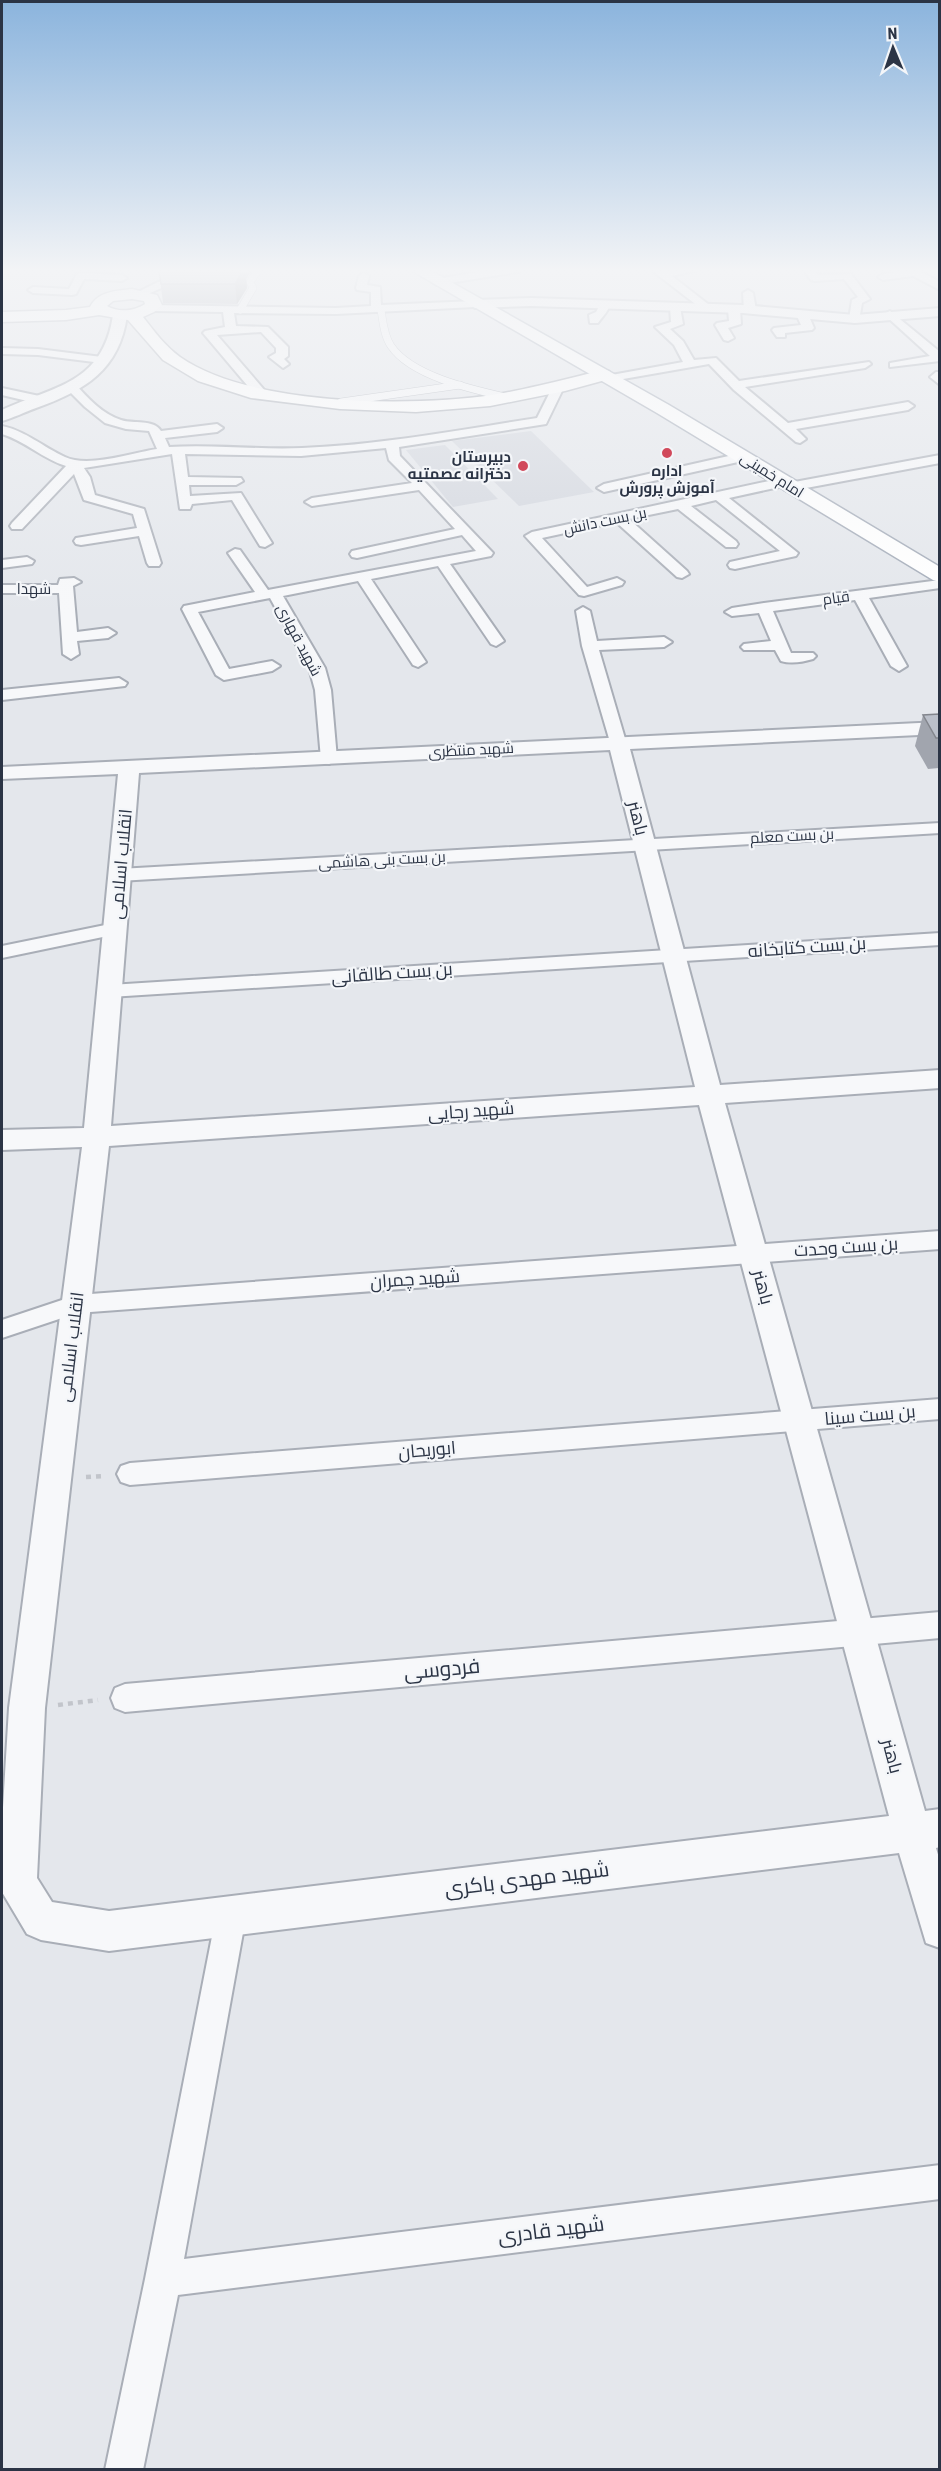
<svg xmlns="http://www.w3.org/2000/svg" width="941" height="2471" viewBox="0 0 941 2471" font-family="'Roboto Condensed',Cairo,sans-serif">
<style>
.built{fill:#d2d6de}
.lines{fill:none;stroke-linecap:round;stroke-linejoin:round}
.service-casing{stroke:#a9aeb7;stroke-width:8}
.minor-casing{stroke:#a9aeb7;stroke-width:4}
.tertiary-casing{stroke:#a9aeb7;stroke-width:4}
.secondary-casing{stroke:#a9aeb7;stroke-width:3}
.primary-casing{stroke:#a3abb8;stroke-width:3}
.path{stroke:#c2c5cb;stroke-width:4.5;stroke-dasharray:5 5;stroke-linecap:butt}
.service{stroke:#f7f8fa;stroke-width:7}
.minor{fill:#f7f8fa;fill-rule:evenodd}
.tertiary{fill:#f7f8fa;fill-rule:evenodd}
.secondary{fill:#fff;fill-rule:evenodd}
.primary{fill:#fff;fill-rule:evenodd}
.wall{fill:#a1a5ae}
.shaded-wall{fill:#83868d}
.building{fill:#bbc0ca;stroke:#83868d;stroke-width:1.5}
.poi-dot{fill:#d1495b;stroke:#f4f6f9;stroke-width:2}
.labels{text-anchor:middle;stroke-width:4.5;stroke-linejoin:round;paint-order:stroke}
.far-poi-label{font-size:15px;font-weight:bold;fill:#2b3445;stroke:#f4f6f9;text-anchor:end}
.far-street-label{font-size:15px;fill:#2b3445;stroke:#f4f6f9}
.street-label{font-size:18px;fill:#2b3445;stroke:#f4f6f9}
.near-street-label{font-size:21px;fill:#2b3445;stroke:#f4f6f9}
</style>
<rect width="100%" height="100%" fill="#e4e7ec"/>
<g class="built">
<polygon points="531,431 594,492 519,506 452,441"/>
<polygon points="445,445 498,499 453,507 406,450"/>
</g>
<g class="lines">
<g class="service-casing">
<g id="service">
<polyline points="240,310 253,288 250,282 259,269"/>
<path d="M381,310C383,322 384,336 391,346C412,377 475,390 510,398"/>
<polyline points="341,402 460,385"/>
</g>
</g>
<g class="minor-casing">
<g id="minor">
<polygon points="209,269 229,269 166,286 141,297 137,298 132,295 158,282"/>
<polygon points="496,269 523,269 518,272 437,285 432,282 437,279"/>
<polygon points="650,269 665,271 702,269 672,276 713,308 707,311 703,310"/>
<polygon points="803,269 814,269 818,275 851,274 870,299 862,303 859,321 851,321 849,319 852,300 858,297 844,279 815,281 811,280"/>
<polygon points="903,269 916,269 940,282 940,290 913,276 883,280 878,277 883,274 904,271"/>
<polygon points="81,273 122,275 127,278 122,281 84,279 76,294 72,295 33,293 28,290 33,287 69,289 77,274"/>
<polygon points="364,273 369,276 367,285 380,287 381,305 475,301 480,304 475,307 336,314 234,313 236,326 268,327 288,347 288,356 284,359 289,364 283,368 269,357 276,353 276,348 261,332 217,335 266,392 266,398 258,398 203,333 205,331 225,327 223,312 151,311 145,308 151,305 336,308 371,306 371,292 357,290 356,288 359,276"/>
<polygon points="748,290 753,293 756,310 750,313 744,310 743,293"/>
<path d="M605,302L610,305C607,313 602,317 598,323H590L589,315L596,312L601,303Z"/>
<polygon points="675,304 680,307 683,324 670,329 683,341 694,360 716,358 739,381 869,362 871,364 865,368 745,387 788,423 908,402 914,406 908,410 796,429 806,439 800,443 796,442 734,390 709,364 606,382 606,376 683,362 674,345 655,327 671,322 670,307"/>
<polygon points="734,306 740,309 741,324 728,328 734,338 728,341 724,340 715,325 717,323 729,321 728,309"/>
<polygon points="802,311 808,314 814,328 812,330 785,333 785,337 777,337 772,330 774,328 801,325 796,314"/>
<polygon points="890,311 940,352 940,361 890,367 890,363 930,356 886,316 884,314"/>
<polygon points="2,348 38,349 102,357 108,360 102,363 38,355 2,354"/>
<polygon points="936,372 940,372 940,385 930,377"/>
<path d="M71,383L75,384C88,398 102,414 121,420C133,424 154,419 161,431L217,424L223,428L217,432L165,438L169,447C213,444 258,450 302,448C381,445 459,430 537,418L553,386H561L563,389L546,424L399,447L400,456L493,553L491,556L450,564L504,641L496,646L491,644L438,566L371,579L426,662L418,667L413,665L358,581L283,596L325,668L331,690L337,759L329,764L323,763L321,759L315,690L309,668L270,598L198,612L229,669L272,661L280,666L272,671L224,680L216,675L182,609L184,606L255,592L228,553L235,549L240,550L268,590L476,551L462,535L357,558L352,557L350,554L352,551L455,529L419,490L312,506L305,502L312,498L412,483L389,460L386,448L301,456L185,454L188,477L241,478L243,481L236,485H189L190,496L241,493L272,543L265,547L260,546L232,500L192,504L190,509H180L172,454L84,468L90,477L95,495L144,509L161,563L159,566H149L147,563L139,536L81,545L76,544L74,541L76,538L137,528L133,514L84,500L74,474L22,529H12L10,526L12,523L66,466C43,459 25,441 2,434V426C26,431 43,447 65,457C88,468 132,453 157,449L149,431L126,429L105,423L85,407L65,387Z"/>
<polygon points="2,388 44,397 46,400 40,404 2,395"/>
<polygon points="742,453 747,454 748,457 747,460 604,492 597,488 604,484"/>
<polygon points="940,455 940,463 790,491 785,490 784,486 729,498 798,553 796,556 735,569 730,568 728,565 730,562 780,551 716,500 691,506 736,541 738,544 736,547 726,547 678,509 629,519 687,571 689,574 682,578 677,577 616,522 542,538 587,587 617,578 624,582 622,585 584,596 579,595 525,536 532,532 783,478 788,479 789,483"/>
<polygon points="27,557 34,561 32,564 2,568 2,560"/>
<polygon points="74,578 81,582 73,586 77,632 108,628 116,633 108,638 77,641 79,654 71,659 63,654 59,593 2,593 2,585 58,585 60,579"/>
<path d="M940,580V588L869,598L907,666L899,671L891,666L855,600L773,611L791,653H813L816,656L813,659C803,662 791,664 781,661L775,650H744L741,647L744,644L771,641L759,613L732,616L725,612L732,608L764,603Z"/>
<polygon points="583,607 590,611 597,641 664,637 672,642 664,647 599,650 626,742 624,745 612,745 610,742 582,646 576,611"/>
<polygon points="119,678 127,683 125,686 2,700 2,690"/>
<polygon points="940,823 940,833 119,881 113,879 110,875 113,871 119,869"/>
<polygon points="115,923 122,925 124,929 122,933 2,958 2,946"/>
<polygon points="940,933 940,945 110,997 103,996 100,991 103,986 110,985"/>
<polygon points="940,1231 940,1249 77,1313 2,1338 2,1320 77,1295"/>
<polygon points="940,1399 940,1419 130,1485 121,1482 117,1474 121,1466 130,1463"/>
<polygon points="940,1612 940,1638 125,1712 115,1708 111,1698 115,1688 125,1684"/>
<polygon points="231,1901 242,1905 246,1916 184,2259 940,2165 940,2199 178,2295 143,2470 105,2470 145,2279 216,1916 220,1905"/>
</g>
</g>
<g class="tertiary-casing">
<g id="tertiary">
<polygon points="531,298 743,305 855,315 940,308 940,316 855,323 743,313 531,306 475,308 468,304 475,300"/>
<path d="M120,311L127,315C120,370 84,391 36,408C25,412 13,418 2,421V410C54,386 103,384 113,315Z"/>
<path d="M940,722V734L630,749L720,1085L940,1070V1088L725,1103L925,1811L940,1809V1847L936,1848L940,1861V1948L926,1943L899,1853L109,1951L41,1940L27,1934L2,1892V1824L9,1708L82,1147L2,1150V1130L84,1128L118,774L2,779V767ZM610,750L695,1087L111,1126L139,773ZM699,1105L889,1816L109,1911L52,1902L37,1878L45,1708L109,1146Z"/>
</g>
</g>
<g class="secondary-casing">
<path id="secondary" d="M132,289L157,295L162,305L154,312L143,317C154,331 165,346 180,357C250,406 409,407 492,395C530,389 566,379 603,370L609,371L612,375L609,379L565,391L490,406L416,412L340,409L251,398L198,381L163,360L128,320L99,315L66,320L2,322V312L66,310L90,307C98,291 116,291 132,289ZM132,299L144,301L145,304C134,311 119,313 107,306L113,301Z"/>
</g>
<g class="primary-casing">
<polygon id="primary" points="409,269 428,269 669,405 940,567 940,582 933,580 657,413"/>
</g>
<g class="path">
<polyline points="86,1477 105,1476"/>
<polyline points="58,1705 98,1700"/>
</g>
<use href="#service" class="service"/>
<use href="#minor" class="minor"/>
<use href="#tertiary" class="tertiary"/>
<use href="#secondary" class="secondary"/>
<use href="#primary" class="primary"/>
</g>
<g class="wall">
<polygon points="166,269 252,269 246,279 247,288 237,304 163,303 159,271"/>
<polygon points="939,714 939,768 928,769 915,746 923,715"/>
</g>
<polygon class="shaded-wall" points="244,269 252,269 246,279 247,288 237,304 235,284"/>
<g class="building">
<polygon points="166,269 244,269 235,284 161,284 159,271"/>
<polygon points="939,714 939,738 936,738 923,715"/>
</g>
<linearGradient id="sky" x2="0" y2="1"><stop stop-color="#8bb4dd"/><stop offset="0.44" stop-color="#f3f4f6"/><stop offset="1" stop-color="#f3f4f6" stop-opacity="0"/></linearGradient>
<rect width="941" height="615" fill="url(#sky)"/>
<g class="poi-dot">
<circle cx="667" cy="453" r="6"/>
<circle cx="523" cy="466" r="6"/>
</g>
<g class="labels">
<g class="far-poi-label">
<text x="511" y="462">دبیرستان<tspan x="511" dy="17">دخترانه عصمتیه</tspan></text>
<text x="667" y="476" text-anchor="middle">اداره<tspan x="667" dy="17">آموزش پرورش</tspan></text>
</g>
<g class="far-street-label">
<text transform="translate(772 475) rotate(32)" y="5">امام خمینی</text>
<text transform="translate(605 521) rotate(-12)" y="5">بن بست دانش</text>
<text x="34" y="594">شهدا</text>
<text transform="translate(836 598) rotate(-8)" y="5">قیام</text>
<text transform="translate(299 640) rotate(62)" y="5">شهید قهاری</text>
<text transform="translate(471 750) rotate(-3)" y="5">شهید منتظری</text>
<text transform="translate(792 836) rotate(-3)" y="5">بن بست معلم</text>
<text transform="translate(382 860) rotate(-3)" y="5">بن بست بنی هاشمی</text>
</g>
<g class="street-label">
<text transform="translate(638 818) rotate(76)" y="6">باهنر</text>
<text transform="translate(121 864) rotate(-85)" y="6">انقلاب اسلامی</text>
<text transform="translate(807 947) rotate(-4)" y="6">بن بست کتابخانه</text>
<text transform="translate(392 973) rotate(-4)" y="6">بن بست طالقانی</text>
<text transform="translate(471 1111) rotate(-4)" y="6">شهید رجایی</text>
<text transform="translate(846 1247) rotate(-4)" y="6">بن بست وحدت</text>
<text transform="translate(415 1279) rotate(-4)" y="6">شهید چمران</text>
<text transform="translate(763 1287) rotate(75)" y="6">باهنر</text>
<text transform="translate(71 1347) rotate(-83)" y="6">انقلاب اسلامی</text>
<text transform="translate(870 1415) rotate(-5)" y="6">بن بست سینا</text>
<text transform="translate(427 1450) rotate(-5)" y="6">ابوریحان</text>
<text transform="translate(892 1756) rotate(75)" y="6">باهنر</text>
</g>
<g class="near-street-label">
<text transform="translate(442 1669) rotate(-5)" y="7">فردوسی</text>
<text transform="translate(527 1879) rotate(-7)" y="7">شهید مهدی باکری</text>
<text transform="translate(551 2230) rotate(-7)" y="7">شهید قادری</text>
</g>
</g>
<rect width="941" height="2471" fill="none" stroke="#2b3445" stroke-width="6"/>
<g transform="translate(893 48) rotate(358)" stroke="#f4f6f9" stroke-width="4.5" paint-order="stroke">
<path d="M0-4.5L10 22L0 15L-10 22Z" fill="#2b3445"/>
<text y="-9" font-size="16" font-weight="bold" text-anchor="middle" fill="#2b3445">N</text>
</g>
</svg>
